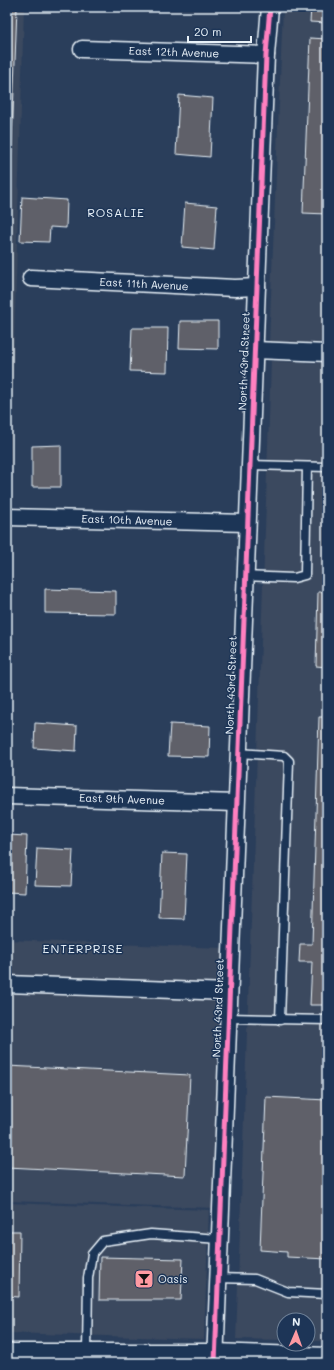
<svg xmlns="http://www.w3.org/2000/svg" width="334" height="1370" viewBox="0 0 334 1370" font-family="Mali,sans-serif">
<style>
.built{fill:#3a485f}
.building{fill:#5f6169;stroke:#e8f1f8}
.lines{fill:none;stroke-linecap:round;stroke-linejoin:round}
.lane-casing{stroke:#e8f1f8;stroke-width:11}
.street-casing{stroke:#e8f1f8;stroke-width:19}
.secondary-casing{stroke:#e8f1f8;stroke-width:25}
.lane{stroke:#1d3557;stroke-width:8}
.street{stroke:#1d3557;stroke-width:16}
.secondary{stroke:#1d3557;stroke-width:22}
.cycleway-casing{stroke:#1d3557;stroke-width:8}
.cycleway{stroke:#ff80c0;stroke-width:5}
.labels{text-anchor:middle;stroke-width:3;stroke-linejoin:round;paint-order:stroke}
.street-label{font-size:11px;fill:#e8f1f8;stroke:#1d3557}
.poi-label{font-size:11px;fill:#e8f1f8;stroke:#1d3557;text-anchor:start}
.neighbourhood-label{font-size:12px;letter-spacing:1px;fill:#e8f1f8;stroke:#1d3557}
</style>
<rect width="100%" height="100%" fill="#2a3e5b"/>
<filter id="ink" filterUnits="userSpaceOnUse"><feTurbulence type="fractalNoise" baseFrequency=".025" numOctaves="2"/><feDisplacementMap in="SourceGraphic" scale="8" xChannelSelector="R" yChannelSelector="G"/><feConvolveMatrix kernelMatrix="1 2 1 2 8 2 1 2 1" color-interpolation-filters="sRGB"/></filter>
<g filter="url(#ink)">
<g class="built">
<polygon points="7,7 24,7 9,515 7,515"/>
<polygon points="283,7 327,7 327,347 269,343"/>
<polygon points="271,361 327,363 327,1341 308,1341 308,1320 284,1320 284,1340 236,1339"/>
<polygon points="7,940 225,948 215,1208 7,1201"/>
<polygon points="7,1203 209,1210 204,1339 7,1333"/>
</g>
<g class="building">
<polygon points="7,7 17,7 7,278"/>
<polygon points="311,7 327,7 327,23 310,22"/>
<polygon points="310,38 327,39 327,214 303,213"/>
<polygon points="179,95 213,98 210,157 176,154"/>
<polygon points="22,197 67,200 66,228 50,227 49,242 20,241"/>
<polygon points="185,203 217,206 214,250 182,247"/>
<polygon points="180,321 218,321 218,349 179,348"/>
<polygon points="132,328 168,328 167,372 130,371"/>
<polygon points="61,445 61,487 32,487 32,446"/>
<polygon points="45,589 116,591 116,614 45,613"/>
<polygon points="318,592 327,592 327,667 316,666"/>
<polygon points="319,717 327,717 327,1005 310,1005 312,962 299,962 300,944 312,944"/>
<polygon points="35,723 77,726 76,751 34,748"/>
<polygon points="170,724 210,726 209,757 168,756"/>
<polygon points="7,835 27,836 25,893 7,892"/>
<polygon points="37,848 73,850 71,886 35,885"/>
<polygon points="162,853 187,854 184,919 159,918"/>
<polygon points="7,1066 190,1075 185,1176 7,1167"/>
<polygon points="266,1097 327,1100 327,1259 287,1257 287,1252 260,1250"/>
<polygon points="7,1231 20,1231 19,1297 7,1296"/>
<polygon points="100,1257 183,1259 181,1300 99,1300"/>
</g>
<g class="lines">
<g class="lane-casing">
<g id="lane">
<polyline points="250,465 327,467"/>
<polyline points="245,576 294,578 305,575 307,467"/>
<polyline points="238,753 284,756 289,761 280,1020"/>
<polyline points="228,1018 327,1020"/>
<polyline points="217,1278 255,1279 288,1292 327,1294"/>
<polyline points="87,1354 88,1278 92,1254 103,1241 151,1234 219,1239"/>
</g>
</g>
<g class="street-casing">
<g id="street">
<polyline points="82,49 266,55"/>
<polyline points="31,278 235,288 257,287"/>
<polyline points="255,350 327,353"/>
<polyline points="7,517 247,523"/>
<polyline points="7,796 236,803"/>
<polyline points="7,984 229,992"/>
<polyline points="215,1363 266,55 270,7"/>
</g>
</g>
<g class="secondary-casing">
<polyline id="secondary" points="7,1355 215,1355 327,1359"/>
</g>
<use href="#lane" class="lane"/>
<use href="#street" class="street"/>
<use href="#secondary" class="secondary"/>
<g class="cycleway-casing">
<polyline id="cycleway" points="215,1363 266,55 270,7"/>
</g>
<use href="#cycleway" class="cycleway"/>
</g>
</g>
<defs>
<g id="bar-square" transform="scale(1)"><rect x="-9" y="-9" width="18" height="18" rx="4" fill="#ff9aa2" stroke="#1d3557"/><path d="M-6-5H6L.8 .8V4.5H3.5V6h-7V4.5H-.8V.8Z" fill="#111"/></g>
</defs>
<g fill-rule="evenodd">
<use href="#bar-square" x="144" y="1279"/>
</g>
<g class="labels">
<g class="street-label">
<text transform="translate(174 52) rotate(2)" y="4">East 12th Avenue</text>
<text transform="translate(144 284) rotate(3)" y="4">East 11th Avenue</text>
<text transform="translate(244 361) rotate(-88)" y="4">North 43rd Street</text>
<text transform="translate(127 520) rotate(2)" y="4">East 10th Avenue</text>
<text transform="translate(231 685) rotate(-88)" y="4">North 43rd Street</text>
<text transform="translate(122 799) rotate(2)" y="4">East 9th Avenue</text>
<text transform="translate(218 1008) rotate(-88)" y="4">North 43rd Street</text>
</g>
<g class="poi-label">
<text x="158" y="1283">Oasis</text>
</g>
<g class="neighbourhood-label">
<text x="116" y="217">ROSALIE</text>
<text x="83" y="953">ENTERPRISE</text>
</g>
</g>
<rect width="334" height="1370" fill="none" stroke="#1d3557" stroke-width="24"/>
<rect x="12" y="12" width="310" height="1346" fill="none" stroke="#e8f1f8" stroke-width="1.5" filter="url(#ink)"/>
<g transform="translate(296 1332) rotate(2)"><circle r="19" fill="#1d3557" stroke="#6e8097"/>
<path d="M0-3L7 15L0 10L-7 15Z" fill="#ff9aa2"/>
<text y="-6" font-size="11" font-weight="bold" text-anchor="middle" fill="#e8f1f8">N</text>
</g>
<path d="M188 36v6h63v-6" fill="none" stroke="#e8f1f8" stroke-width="2"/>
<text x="194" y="36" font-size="12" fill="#e8f1f8" stroke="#1d3557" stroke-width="3" paint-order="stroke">20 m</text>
</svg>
